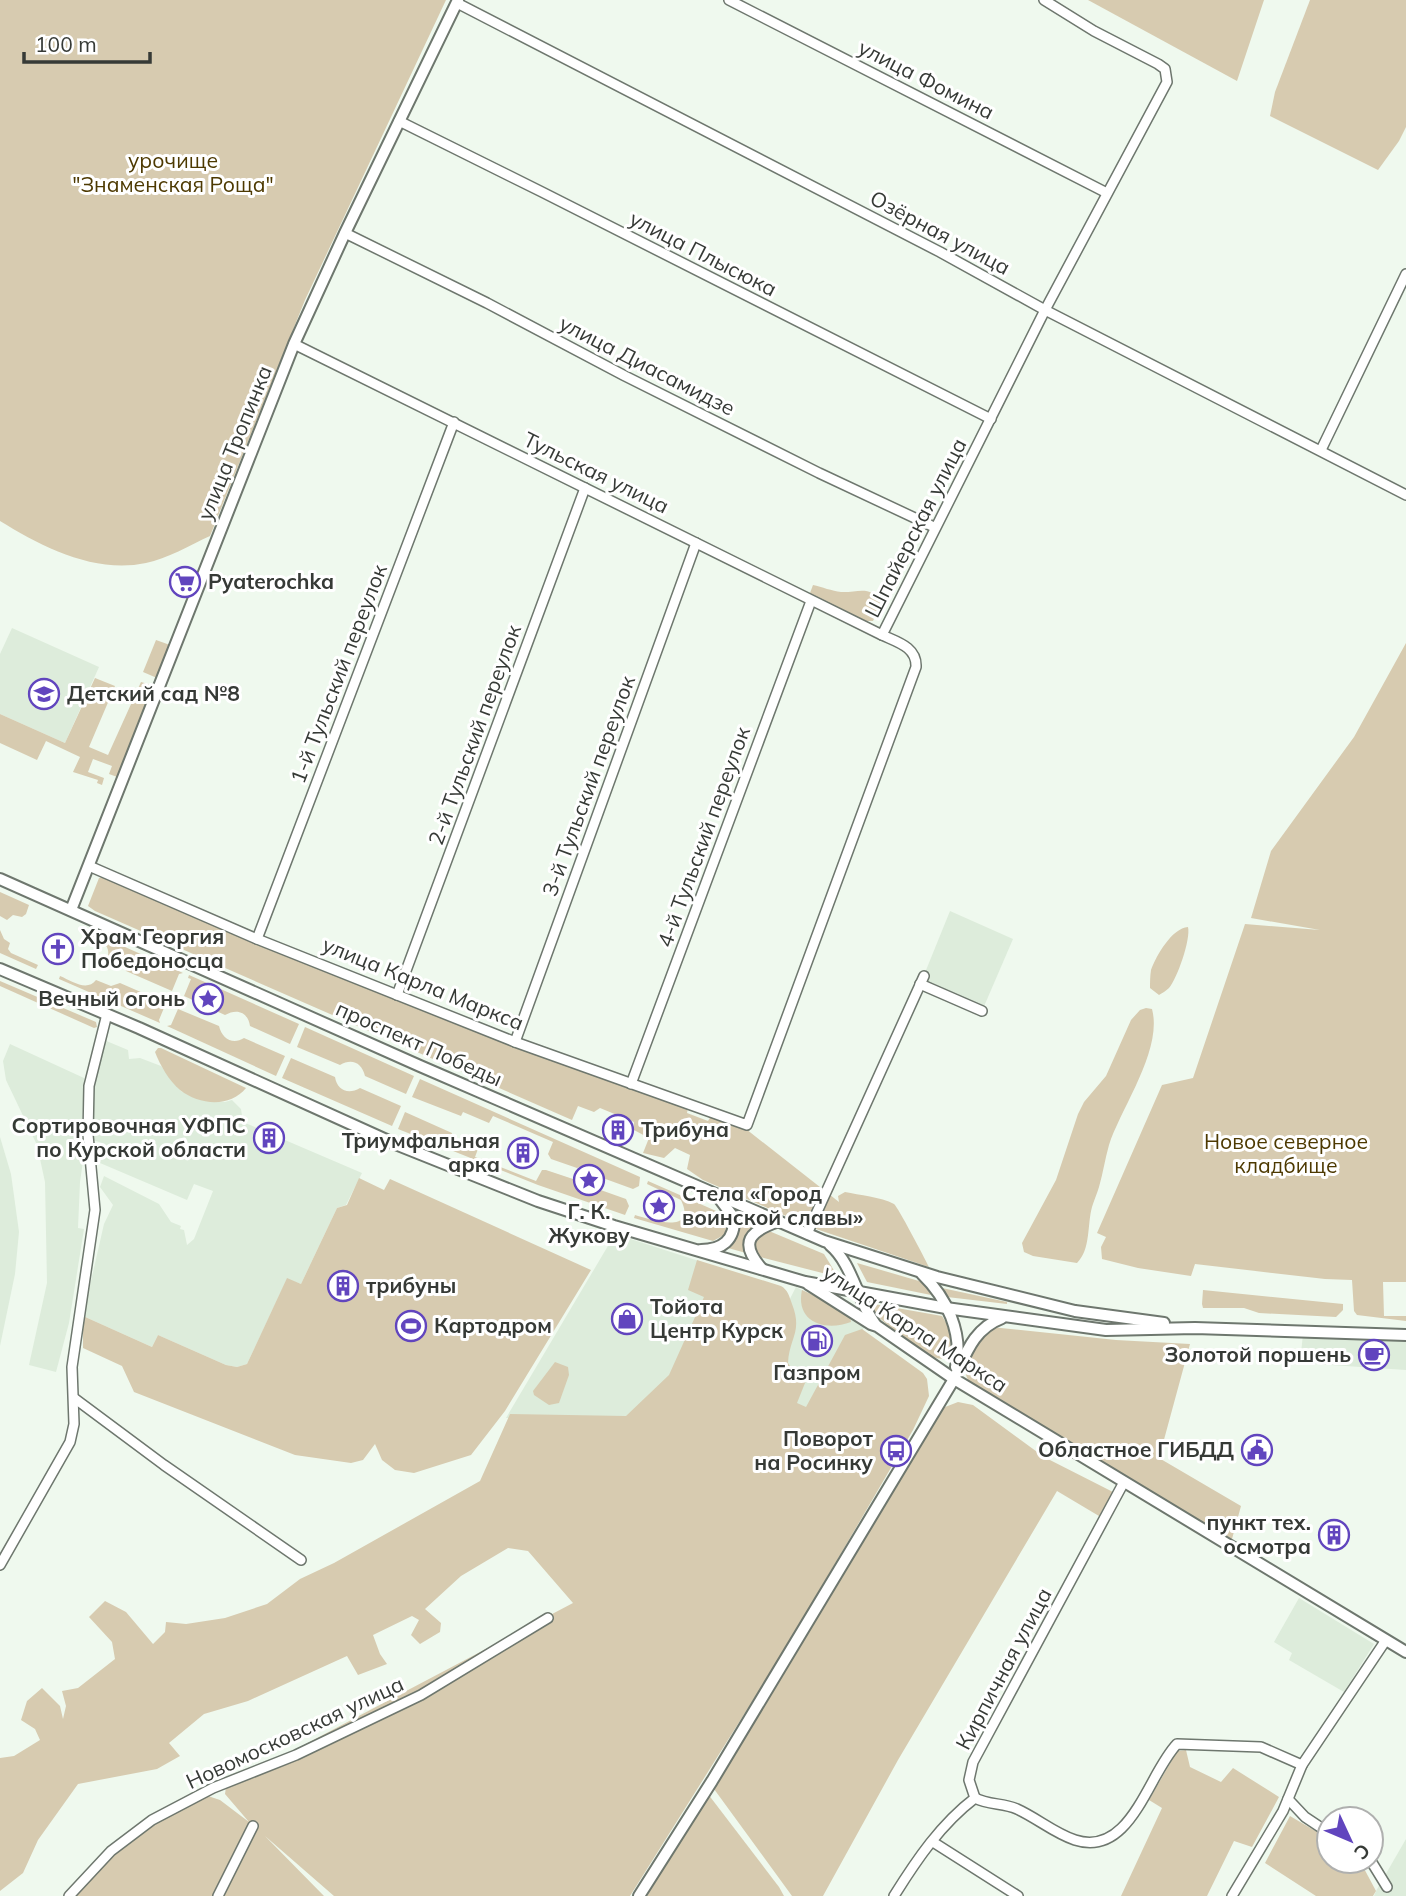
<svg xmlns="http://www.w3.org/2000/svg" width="1406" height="1896" viewBox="0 0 1406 1896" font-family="Mulish,sans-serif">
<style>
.built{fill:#ddecdb}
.green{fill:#d7cbb0}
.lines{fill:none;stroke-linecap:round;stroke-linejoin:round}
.minor-casing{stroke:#6e776e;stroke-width:12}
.major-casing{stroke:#6e776e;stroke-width:14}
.minor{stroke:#fff;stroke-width:9}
.major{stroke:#fff;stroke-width:10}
.labels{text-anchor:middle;stroke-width:6;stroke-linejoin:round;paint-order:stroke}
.street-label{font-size:21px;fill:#363a36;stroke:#fff}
.park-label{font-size:21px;fill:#4d3901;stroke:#fff}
.poi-label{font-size:21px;font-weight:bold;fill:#363a36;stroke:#fff;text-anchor:start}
</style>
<rect width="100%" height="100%" fill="#eff9ee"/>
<g class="built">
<polygon points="12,628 99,667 65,743 0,714 0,654"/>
<polygon points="950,911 1013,939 982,1011 920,985"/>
<polygon points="104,1040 128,1050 129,1059 140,1058 161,1066 181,1091 196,1098 225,1102 232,1100 241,1109 243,1122 362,1173 346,1205 337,1208 301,1284 287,1279 247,1364 237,1367 226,1365 158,1335 152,1347 83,1316 104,1224 113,1205 100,1187 104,1176 159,1204 171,1222 181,1226 180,1229 184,1230 187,1245 194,1239 213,1191 194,1184 187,1200 100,1163 105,1144 93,1140 91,1107"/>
<polygon points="10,1044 84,1078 82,1125 85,1147 80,1182 78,1228 84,1229 69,1323 56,1372 29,1365 47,1283 45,1182 37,1145 6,1080 3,1061"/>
<polygon points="0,1137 11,1174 19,1232 15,1274 0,1346"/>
<polygon points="615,1234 702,1262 693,1288 708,1293 673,1376 627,1420 506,1418"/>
<polygon points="796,1287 866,1324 814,1417 748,1381"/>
<polygon points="1303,1334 1406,1339 1406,1370 1300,1363"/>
<polygon points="1299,1598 1374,1644 1344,1692 1289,1660 1292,1653 1274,1642"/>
<polygon points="1406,1839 1406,1896 1374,1896 1376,1891"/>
</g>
<g class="green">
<path d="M0,0H446L305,300L210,536C190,545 167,559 146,563C95,574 42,547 0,521Z"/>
<polygon points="1088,0 1264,0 1237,81"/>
<polygon points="1310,0 1406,0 1406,127 1399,141 1378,170 1270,116 1275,92"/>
<path d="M813,585C822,587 832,591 841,592C857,593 871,584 881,603L873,621H866L816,600L810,593Z"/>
<polygon points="156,640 170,645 157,678 143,672"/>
<polygon points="1406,643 1406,1282 1383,1282 1384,1316 1406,1316 1406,1321 1357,1315 1354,1311 1352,1280 1325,1279 1195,1264 1191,1276 1138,1268 1102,1259 1101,1247 1106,1237 1097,1233 1162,1085 1193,1078 1245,924 1320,930 1251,918 1271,851 1354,737"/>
<polygon points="95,678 115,686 89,747 108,755 141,682 158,687 120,778 109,774 112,766 93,759 88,772 104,778 102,785 97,783 98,780 73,772 80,757 46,741 37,760 0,743 0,714 65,743"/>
<path d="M103,877L688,1108L687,1113L708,1121L711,1116L746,1129L839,1202L838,1196L845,1192C859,1195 881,1197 894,1204C898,1207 924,1257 929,1267L816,1229L703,1180L687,1169L690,1155L675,1148L664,1158L643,1153L649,1138L634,1130V1122L600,1108L594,1112L578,1106L572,1120L95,911L88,906L99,878Z"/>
<polygon points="0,892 29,905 26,914 22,917 13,915 7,920 0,916"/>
<path d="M1188,927C1191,939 1177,979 1169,988C1166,991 1162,993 1159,995L1150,988C1150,983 1150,976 1151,970C1156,956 1172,928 1188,927Z"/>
<path d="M85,929L183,973L179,974L172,991L126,971L123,963L108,956C111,942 95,939 84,934Z"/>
<polygon points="0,930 4,939 10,943 8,949 11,953 38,965 36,969 0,953"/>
<path d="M189,975L299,1024L290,1044L250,1026C248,1012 237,1008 225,1015L214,1010L221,994L202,986L195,1001L184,996L191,979L188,978Z"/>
<path d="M60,976C72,981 87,992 96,980L111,986L120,983L166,1003L159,1020L160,1023L59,979Z"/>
<polygon points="0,981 96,1022 97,1027 94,1028 0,986"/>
<path d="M1146,1008L1152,1009C1163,1050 1121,1108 1109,1145C1105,1159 1103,1173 1099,1187C1097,1194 1094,1200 1092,1207C1087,1225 1091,1249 1077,1263L1033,1256L1024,1252L1022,1243L1056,1180L1078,1114L1084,1102L1106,1076L1131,1020L1140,1010Z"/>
<path d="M178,1009L219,1026C222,1039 233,1045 244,1038L285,1056L276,1076L167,1026L171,1025Z"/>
<path d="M305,1027L414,1076L406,1094L365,1076C362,1063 352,1058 340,1065L297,1047Z"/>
<path d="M158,1048H161L246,1088C230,1108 199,1105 180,1090C169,1081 160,1065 155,1052Z"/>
<path d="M291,1058L335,1077C337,1090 348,1095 360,1088L401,1106L392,1126L282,1078Z"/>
<polygon points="420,1079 640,1177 639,1186 633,1189 600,1177 599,1171 584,1165 577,1168 551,1159 548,1154 553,1142 493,1116 489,1123 463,1112 461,1116 412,1097"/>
<polygon points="405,1112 452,1133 451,1138 478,1149 475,1157 536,1181 542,1170 546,1170 573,1179 574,1185 592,1192 595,1188 626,1199 629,1206 625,1215 538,1185 398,1129"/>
<polygon points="359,1178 384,1190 390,1179 591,1270 505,1411 471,1455 414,1473 395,1470 382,1460 375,1444 363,1460 351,1463 295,1455 134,1392 122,1366 83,1348 83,1316 152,1347 158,1335 226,1365 237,1367 247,1364 287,1278 301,1284 337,1208 347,1205"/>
<path d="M648,1181L723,1214L727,1225L724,1235L713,1241L634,1218L635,1215C649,1219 698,1236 681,1200L647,1184Z"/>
<path d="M740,1219L756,1225C744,1232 742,1241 746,1253L728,1248L739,1234Z"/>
<polygon points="769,1231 824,1254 838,1277 756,1256 754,1249 756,1239"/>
<path d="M697,1260L781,1286C788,1290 789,1296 792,1304C803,1332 789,1338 788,1363L794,1372L807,1378L797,1403L806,1407L845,1335L862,1329L923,1373L927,1379L929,1396L913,1430L787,1646L630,1896H334L265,1836L324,1896H69L141,1829L205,1795L220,1800L249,1822L225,1794L226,1787L230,1784L573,1603L528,1551L508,1548L461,1576L425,1609L441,1623L440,1632L420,1644L411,1635L419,1620L412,1616L373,1635L380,1654L387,1664L358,1675L347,1656L248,1701L204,1714L169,1743L180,1756L157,1769L78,1784L38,1840L23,1873L0,1891V1758L14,1756L40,1740L35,1729L21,1720L27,1701L42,1688L60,1706L63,1719L66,1706L62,1691L78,1688L115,1659L112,1642L89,1617L105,1601L126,1612L153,1644L165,1632L166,1622L186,1624L225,1618L267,1604L300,1579L334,1563L480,1481L510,1414L626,1416L669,1375L704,1297L688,1290Z"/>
<polygon points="857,1263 919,1281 924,1284 931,1295 867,1282"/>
<polygon points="942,1288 1007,1302 1007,1304 947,1297"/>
<path d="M802,1290L822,1299L850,1317L851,1322C825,1332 795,1322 802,1290Z"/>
<polygon points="1203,1290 1343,1304 1343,1310 1336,1317 1259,1313 1244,1308 1203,1308 1202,1304"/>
<path d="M874,1304L942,1316C950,1327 954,1345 948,1357C933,1368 888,1325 875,1314L870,1306Z"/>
<path d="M991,1327L1116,1340L1190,1344L1159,1458L1241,1506L1232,1539L1056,1441L972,1385C954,1367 977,1341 991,1327Z"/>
<polygon points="555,1362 568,1367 569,1375 559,1403 549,1405 534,1395 533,1391"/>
<polygon points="958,1402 973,1405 1044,1457 1113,1492 1099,1516 1057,1491 898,1760 823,1896 792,1896 714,1789 940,1409"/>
<polygon points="1186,1750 1190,1767 1221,1782 1233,1768 1279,1797 1252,1847 1234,1841 1207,1896 1121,1896 1162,1808 1149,1800 1177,1751"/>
<polygon points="708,1794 779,1887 784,1896 647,1896"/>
<polygon points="1290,1816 1329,1839 1329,1861 1360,1861 1376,1891 1373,1896 1316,1896 1265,1863"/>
</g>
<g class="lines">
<g class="minor-casing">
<g id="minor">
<polyline points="729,0 1107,193"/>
<polyline points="457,3 940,252 1045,310 1406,495"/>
<polyline points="399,121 542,192 991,419"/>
<polyline points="345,233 487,303 625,376 819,473 934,527"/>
<polyline points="294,344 882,635"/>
<polyline points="1321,450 1406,274"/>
<path d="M89,866L257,939L515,1042L747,1125L916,667C917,647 897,642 882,635L1045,310L1167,82L1165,69L1158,64L1094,31L1044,0"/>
<polyline points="257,939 454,422"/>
<polyline points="920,984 982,1011"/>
<polyline points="397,995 585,488"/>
<polyline points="515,1042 696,543"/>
<polyline points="631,1084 811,601"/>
<polyline points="807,1234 924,976"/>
<polyline points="74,1398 164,1465 301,1560"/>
<polyline points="0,1565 70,1442 74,1424 72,1367 95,1210 88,1135 89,1086 107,1014"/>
<path d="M975,1798C988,1805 1004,1803 1017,1809C1037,1818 1054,1833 1075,1840C1131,1858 1148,1774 1177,1744L1261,1747L1302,1765"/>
<polyline points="1288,1799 1305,1817 1329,1833"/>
<polyline points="933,1842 1018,1896"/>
<polyline points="1371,1861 1387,1887"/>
<polyline points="69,1896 111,1851 152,1820 213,1788 296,1755 421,1695 548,1618"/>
<polyline points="218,1896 253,1826"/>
<path d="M894,1896C917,1859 941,1824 975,1798L969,1780L973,1762L1124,1482"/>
<polyline points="1232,1896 1283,1811 1302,1765 1386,1640"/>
</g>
</g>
<g class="major-casing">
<g id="major">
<polyline points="0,879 420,1066 824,1241 937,1277 1075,1311 1164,1323"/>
<polyline points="71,910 294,344 345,233 458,0"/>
<polyline points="0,969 139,1028 393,1143 538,1201 614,1226 805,1282 946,1308 1106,1330 1195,1328 1406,1335"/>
<path d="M830,1245C852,1263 857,1300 875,1324"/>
<path d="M701,1250C722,1250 735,1240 734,1218L719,1198"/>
<path d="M762,1269C738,1242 750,1231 779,1221"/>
<path d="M922,1274C947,1298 963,1333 956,1367"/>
<polyline points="808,1284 871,1324 877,1326 954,1379 1406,1652"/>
<path d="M639,1896L712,1781L954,1379C966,1354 973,1329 1002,1318"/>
</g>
</g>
<use href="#minor" class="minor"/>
<use href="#major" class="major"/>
</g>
<defs>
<g id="supermarket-ring" transform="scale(1.575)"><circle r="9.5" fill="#fff" stroke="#6145be" stroke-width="1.5"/><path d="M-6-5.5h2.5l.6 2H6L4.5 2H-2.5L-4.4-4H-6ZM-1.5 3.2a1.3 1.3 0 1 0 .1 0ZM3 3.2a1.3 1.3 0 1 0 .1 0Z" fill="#6145be"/></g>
<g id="school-ring" transform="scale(1.575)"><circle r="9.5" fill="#fff" stroke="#6145be" stroke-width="1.5"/><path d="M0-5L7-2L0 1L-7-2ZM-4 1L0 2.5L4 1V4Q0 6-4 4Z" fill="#6145be"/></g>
<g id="church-ring" transform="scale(1.575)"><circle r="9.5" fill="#fff" stroke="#6145be" stroke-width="1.5"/><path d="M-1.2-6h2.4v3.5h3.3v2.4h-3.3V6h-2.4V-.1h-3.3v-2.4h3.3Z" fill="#6145be"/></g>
<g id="sight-ring" transform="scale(1.575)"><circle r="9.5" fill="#fff" stroke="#6145be" stroke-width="1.5"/><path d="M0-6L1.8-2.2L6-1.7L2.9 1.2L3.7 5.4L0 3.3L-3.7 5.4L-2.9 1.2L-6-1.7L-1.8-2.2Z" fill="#6145be"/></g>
<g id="building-ring" transform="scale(1.575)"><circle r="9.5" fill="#fff" stroke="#6145be" stroke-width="1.5"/><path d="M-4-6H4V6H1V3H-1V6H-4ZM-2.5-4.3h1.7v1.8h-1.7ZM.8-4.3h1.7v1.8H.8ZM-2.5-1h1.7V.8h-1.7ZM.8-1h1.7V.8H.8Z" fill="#6145be"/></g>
<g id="shop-ring" transform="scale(1.575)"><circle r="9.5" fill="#fff" stroke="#6145be" stroke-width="1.5"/><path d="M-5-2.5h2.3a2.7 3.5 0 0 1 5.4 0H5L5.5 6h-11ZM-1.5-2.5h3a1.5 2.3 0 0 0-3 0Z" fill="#6145be"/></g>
<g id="stadium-ring" transform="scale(1.575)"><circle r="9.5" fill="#fff" stroke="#6145be" stroke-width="1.5"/><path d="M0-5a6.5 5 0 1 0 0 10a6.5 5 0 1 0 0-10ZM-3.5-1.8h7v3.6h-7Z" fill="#6145be"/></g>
<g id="fuel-ring" transform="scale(1.575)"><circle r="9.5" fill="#fff" stroke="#6145be" stroke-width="1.5"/><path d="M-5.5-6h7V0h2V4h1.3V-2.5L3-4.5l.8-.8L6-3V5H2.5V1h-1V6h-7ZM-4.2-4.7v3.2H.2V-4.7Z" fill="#6145be"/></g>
<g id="cafe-ring" transform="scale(1.575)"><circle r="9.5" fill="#fff" stroke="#6145be" stroke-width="1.5"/><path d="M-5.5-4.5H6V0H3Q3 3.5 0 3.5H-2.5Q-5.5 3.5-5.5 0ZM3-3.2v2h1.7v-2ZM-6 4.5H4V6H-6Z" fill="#6145be"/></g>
<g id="civic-ring" transform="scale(1.575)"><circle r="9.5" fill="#fff" stroke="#6145be" stroke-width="1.5"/><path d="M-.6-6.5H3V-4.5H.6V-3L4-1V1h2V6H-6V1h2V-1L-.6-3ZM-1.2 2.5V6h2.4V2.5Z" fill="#6145be"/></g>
<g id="bus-ring" transform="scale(1.575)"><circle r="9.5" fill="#fff" stroke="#6145be" stroke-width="1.5"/><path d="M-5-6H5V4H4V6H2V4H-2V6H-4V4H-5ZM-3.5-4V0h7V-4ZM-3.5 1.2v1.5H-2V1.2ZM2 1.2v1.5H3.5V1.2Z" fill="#6145be"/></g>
</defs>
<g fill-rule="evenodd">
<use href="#supermarket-ring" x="185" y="582"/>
<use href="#school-ring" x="44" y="694"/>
<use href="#church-ring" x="58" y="949"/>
<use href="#sight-ring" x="208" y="999"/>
<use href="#building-ring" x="618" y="1130"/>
<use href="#building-ring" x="269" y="1138"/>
<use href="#building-ring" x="523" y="1153"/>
<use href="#sight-ring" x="589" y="1180"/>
<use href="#sight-ring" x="659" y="1206"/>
<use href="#building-ring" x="343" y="1286"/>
<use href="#shop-ring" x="627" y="1319"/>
<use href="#stadium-ring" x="411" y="1326"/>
<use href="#fuel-ring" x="817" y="1341"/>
<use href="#cafe-ring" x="1374" y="1355"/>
<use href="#civic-ring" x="1257" y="1450"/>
<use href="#bus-ring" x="896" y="1451"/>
<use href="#building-ring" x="1334" y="1535"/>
</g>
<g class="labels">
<g class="street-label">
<text transform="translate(926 80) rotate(27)" y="7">улица Фомина</text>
<text transform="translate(940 233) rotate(28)" y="7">Озёрная улица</text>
<text transform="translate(703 254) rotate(27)" y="7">улица Плысюка</text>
<text transform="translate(647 366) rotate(27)" y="7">улица Диасамидзе</text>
<text transform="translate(235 443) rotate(-68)" y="7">улица Тропинка</text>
<text transform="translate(596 473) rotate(26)" y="7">Тульская улица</text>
<text transform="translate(916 528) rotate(-63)" y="7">Шпайерская улица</text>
<text transform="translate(339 674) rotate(-69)" y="7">1-й Тульский переулок</text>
<text transform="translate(475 735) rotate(-70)" y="7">2-й Тульский переулок</text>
<text transform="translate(589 786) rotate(-70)" y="7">3-й Тульский переулок</text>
<text transform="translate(704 837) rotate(-70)" y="7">4-й Тульский переулок</text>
<text transform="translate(423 984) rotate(22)" y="7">улица Карла Маркса</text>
<text transform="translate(419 1044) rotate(24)" y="7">проспект Победы</text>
<text transform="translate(915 1329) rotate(33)" y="7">улица Карла Маркса</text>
<text transform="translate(1004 1669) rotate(-62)" y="7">Кирпичная улица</text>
<text transform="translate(295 1733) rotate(-25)" y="7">Новомосковская улица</text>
</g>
<g class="park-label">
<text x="173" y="168">урочище<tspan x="173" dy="24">"Знаменская Роща"</tspan></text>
<text x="1286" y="1149">Новое северное<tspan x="1286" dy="24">кладбище</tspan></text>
</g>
<g class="poi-label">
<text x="208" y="589">Pyaterochka</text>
<text x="67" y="701">Детский сад №8</text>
<text x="81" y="944">Храм Георгия<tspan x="81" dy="24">Победоносца</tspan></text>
<text x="185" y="1006" text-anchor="end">Вечный огонь</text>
<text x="246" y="1133" text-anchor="end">Сортировочная УФПС<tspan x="246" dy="24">по Курской области</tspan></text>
<text x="641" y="1137">Трибуна</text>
<text x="500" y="1148" text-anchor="end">Триумфальная<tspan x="500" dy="24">арка</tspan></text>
<text x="682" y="1201">Стела «Город<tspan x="682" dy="24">воинской славы»</tspan></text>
<text x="589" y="1219" text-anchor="middle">Г. К.<tspan x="589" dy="24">Жукову</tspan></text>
<text x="366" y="1293">трибуны</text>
<text x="650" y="1314">Тойота<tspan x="650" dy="24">Центр Курск</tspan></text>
<text x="434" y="1333">Картодром</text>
<text x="1351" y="1362" text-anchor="end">Золотой поршень</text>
<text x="817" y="1380" text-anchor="middle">Газпром</text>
<text x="873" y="1446" text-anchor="end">Поворот<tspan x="873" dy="24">на Росинку</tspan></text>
<text x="1234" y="1457" text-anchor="end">Областное ГИБДД</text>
<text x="1311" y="1530" text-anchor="end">пункт тех.<tspan x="1311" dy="24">осмотра</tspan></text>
</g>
</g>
<g transform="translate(1350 1840) rotate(134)"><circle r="33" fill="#ffffff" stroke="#afb0af" stroke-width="2"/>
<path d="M0-5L12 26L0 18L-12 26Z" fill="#6145be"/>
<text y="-10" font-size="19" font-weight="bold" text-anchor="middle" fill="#363a36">С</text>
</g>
<path d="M24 52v10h126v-10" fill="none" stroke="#363a36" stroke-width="3.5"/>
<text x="35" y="52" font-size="21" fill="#363a36" stroke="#ffffff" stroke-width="5" paint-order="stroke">100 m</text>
</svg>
